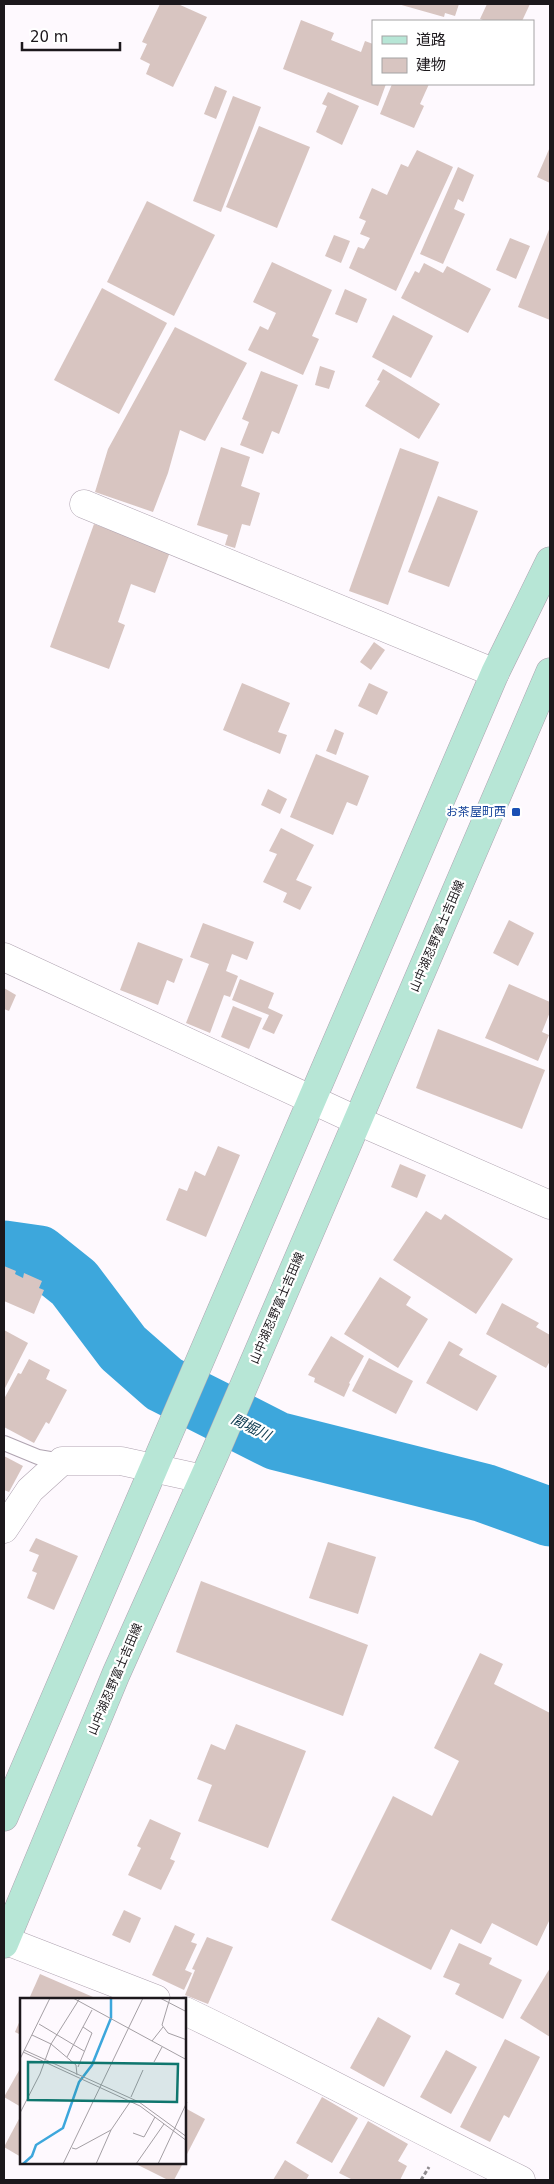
<svg xmlns="http://www.w3.org/2000/svg" width="554" height="2184" viewBox="0 0 554 2184" font-family="'DejaVu Sans','Noto Sans JP',sans-serif">
<style>
.lines{fill:none;stroke-linecap:round;stroke-linejoin:round}
.river{stroke:#3da7dc;stroke-width:59}
.building{fill:#d8c5c1}
.service-casing{stroke:#afa3b0;stroke-width:16}
.minor-casing{stroke:#afa3b0;stroke-width:29}
.secondary-casing{stroke:#afa3b0;stroke-width:29}
.path{stroke:#8e8a8e;stroke-width:3;stroke-dasharray:4 2.5;stroke-linecap:butt}
.service{stroke:#fff;stroke-width:14}
.minor{stroke:#fff;stroke-width:28}
.secondary{stroke:#b7e6d6;stroke-width:28}
.transit-dot{fill:#1a4fb4;stroke:#fff;stroke-width:2}
.labels{text-anchor:middle;stroke-width:4.5;stroke-linejoin:round;paint-order:stroke}
.transit-label{font-size:12px;fill:#164399;stroke:#fff;text-anchor:end}
.street-label{font-size:12px;fill:#1c181c;stroke:#fff}
.water-label{font-size:14px;font-style:italic;fill:#0a384e;stroke:#fff}
.inset-river{fill:none;stroke:#3da7dc;stroke-width:2.5}
.inset-road{fill:none;stroke:#a49fa4;stroke-width:1}
.view{fill:#0f766e;fill-opacity:0.15;stroke:#0f766e;stroke-width:2.5}
.inset-edge{fill:none;stroke:#1c181c;stroke-width:2.5}
</style>
<rect width="100%" height="100%" fill="#fef9fe"/>
<g class="lines">
<polyline class="river" points="4,1250 39,1255 74,1283 123,1348 164,1384 277,1441 484,1493 550,1517"/>
</g>
<g class="building">
<polygon points="160,4 178,4 207,17 173,87 146,74 150,64 140,59 147,44 142,42"/>
<polygon points="398,4 459,4 455,16 445,13 444,17"/>
<polygon points="487,4 530,4 522,21 486,21 480,19"/>
<polygon points="301,20 334,33 331,40 361,52 365,41 373,44 373,84 386,84 378,106 283,69"/>
<polygon points="392,84 429,84 420,104 424,106 414,128 380,114"/>
<polygon points="215,86 227,91 216,119 204,114"/>
<polygon points="328,92 359,106 342,145 316,132 327,106 322,104"/>
<polygon points="233,96 261,107 221,212 193,201"/>
<polygon points="259,126 310,147 277,228 226,207"/>
<polygon points="550,147 550,183 537,177"/>
<polygon points="417,150 453,167 396,291 349,268 358,247 364,249 370,238 360,234 366,221 359,218 372,188 387,195 401,164 408,167"/>
<polygon points="458,167 474,175 463,202 458,199 454,209 465,214 443,264 420,254"/>
<polygon points="147,201 215,235 174,316 107,282"/>
<polygon points="550,227 550,320 518,307"/>
<polygon points="334,235 350,241 341,263 325,256"/>
<polygon points="510,238 530,246 516,279 496,270"/>
<polygon points="272,262 332,290 312,336 319,339 303,375 248,350 260,326 268,330 276,313 253,302"/>
<polygon points="424,263 443,273 447,266 491,289 468,333 401,298 415,271 419,273"/>
<polygon points="102,288 167,323 119,414 54,380"/>
<polygon points="345,289 367,299 357,323 335,314"/>
<polygon points="393,315 433,336 411,378 372,357"/>
<polygon points="175,327 247,363 205,441 180,430 168,473 153,512 95,492 108,449"/>
<polygon points="320,366 335,371 329,389 315,385"/>
<polygon points="383,369 440,404 419,439 365,406 380,381 377,380"/>
<polygon points="261,371 298,385 279,434 272,431 263,454 240,445 249,422 242,419"/>
<polygon points="221,447 250,457 241,486 260,493 250,526 242,524 235,548 225,545 228,535 197,525"/>
<polygon points="400,448 439,462 388,605 349,591"/>
<polygon points="438,496 478,511 449,587 408,572"/>
<polygon points="94,524 170,552 155,593 131,584 118,622 125,625 109,669 50,647"/>
<polygon points="374,642 385,650 371,670 360,662"/>
<polygon points="242,683 290,703 278,732 287,735 280,754 223,730"/>
<polygon points="369,683 388,692 377,715 358,706"/>
<polygon points="335,729 344,733 336,755 326,751"/>
<polygon points="316,754 369,776 357,806 347,802 333,835 290,817"/>
<polygon points="268,789 287,799 280,814 261,805"/>
<polygon points="281,828 314,845 296,880 312,887 300,910 283,902 287,893 263,882 277,854 269,851"/>
<polygon points="509,920 534,933 518,966 493,953"/>
<polygon points="203,923 254,942 247,960 232,954 226,971 238,976 230,997 224,995 210,1033 186,1023 209,964 190,957"/>
<polygon points="138,942 183,959 174,983 167,980 158,1005 120,990"/>
<polygon points="240,979 274,993 268,1008 283,1015 274,1034 262,1029 269,1015 232,1000"/>
<polygon points="509,984 550,1002 550,1012 542,1032 549,1035 538,1061 485,1038"/>
<polygon points="4,988 16,995 9,1011 4,1009"/>
<polygon points="233,1006 262,1018 249,1049 221,1037"/>
<polygon points="438,1029 545,1070 522,1129 416,1088"/>
<polygon points="218,1146 240,1155 206,1237 166,1220 179,1188 187,1191 195,1171 205,1176"/>
<polygon points="400,1164 426,1175 417,1198 391,1187"/>
<polygon points="426,1211 441,1220 445,1214 513,1259 476,1314 393,1260"/>
<polygon points="4,1266 16,1271 15,1274 23,1278 24,1273 42,1281 39,1288 44,1290 34,1314 4,1301"/>
<polygon points="380,1277 411,1297 406,1305 428,1319 398,1368 344,1334"/>
<polygon points="502,1303 539,1323 536,1327 550,1335 550,1361 546,1368 486,1334"/>
<polygon points="4,1330 28,1343 4,1390"/>
<polygon points="331,1336 364,1356 349,1383 350,1384 344,1397 314,1382 315,1378 308,1375"/>
<polygon points="449,1341 463,1349 459,1355 497,1376 477,1411 426,1383"/>
<polygon points="369,1358 413,1381 396,1414 352,1391"/>
<polygon points="29,1359 50,1370 46,1379 67,1390 49,1424 46,1422 34,1443 4,1427 4,1399 18,1373 21,1374"/>
<polygon points="4,1456 23,1466 9,1492 4,1490"/>
<polygon points="36,1538 78,1556 54,1610 27,1598 37,1573 32,1571 39,1555 29,1551"/>
<polygon points="328,1542 376,1557 358,1614 309,1598"/>
<polygon points="201,1581 368,1645 343,1716 176,1652"/>
<polygon points="480,1653 503,1664 494,1684 550,1713 550,1919 537,1946 492,1923 481,1944 451,1929 431,1970 331,1920 393,1796 432,1816 459,1761 434,1748"/>
<polygon points="236,1724 306,1751 268,1848 198,1821 212,1785 197,1779 211,1744 225,1750"/>
<polygon points="150,1819 181,1833 170,1859 175,1861 161,1890 128,1875 141,1848 137,1846"/>
<polygon points="124,1910 141,1918 130,1943 112,1935"/>
<polygon points="175,1925 195,1934 191,1942 197,1944 185,1970 192,1973 184,1990 152,1975"/>
<polygon points="207,1937 233,1947 208,2004 185,1995 195,1970 192,1969"/>
<polygon points="459,1943 492,1958 489,1964 522,1980 503,2019 455,1994 460,1984 443,1977"/>
<polygon points="550,1968 550,2037 520,2018"/>
<polygon points="40,1974 93,1997 92,1999 29,1999"/>
<polygon points="378,2017 411,2036 384,2087 350,2068"/>
<polygon points="21,2018 21,2035 15,2032"/>
<polygon points="505,2039 540,2057 509,2118 504,2115 490,2142 460,2127"/>
<polygon points="446,2050 477,2067 451,2114 420,2097"/>
<polygon points="21,2067 21,2107 4,2097"/>
<polygon points="322,2097 358,2118 332,2163 296,2143"/>
<polygon points="185,2108 205,2119 185,2158"/>
<polygon points="20,2117 21,2118 21,2157 4,2147"/>
<polygon points="368,2121 408,2144 398,2161 407,2166 400,2180 353,2180 339,2173"/>
<polygon points="285,2160 309,2175 306,2180 273,2180"/>
<polygon points="134,2163 183,2163 174,2180 168,2180"/>
</g>
<g class="lines">
<g class="service-casing">
<polyline id="service" points="4,1443 38,1457 62,1461"/>
</g>
<g class="minor-casing">
<g id="minor">
<polyline points="84,504 495,673"/>
<polyline points="4,957 358,1121 550,1205"/>
<polyline points="4,1529 30,1490 62,1461 121,1461 203,1479"/>
<polyline points="4,1940 156,1999"/>
<path d="M185,2011C298,2065 408,2125 521,2180"/>
</g>
</g>
<g class="secondary-casing">
<g id="secondary">
<polyline points="4,1817 495,673 550,561"/>
<polyline points="4,1944 116,1674 215,1453 550,672"/>
</g>
</g>
<polyline class="path" points="421,2180 429,2167"/>
<use href="#service" class="service"/>
<use href="#minor" class="minor"/>
<use href="#secondary" class="secondary"/>
</g>
<rect class="transit-dot" x="511" y="807" width="10" height="10" rx="2.5"/>
<g class="labels">
<g class="transit-label">
<text x="506" y="816">お茶屋町西</text>
</g>
<g class="street-label">
<text transform="translate(437 936) rotate(-67)" y="4">山中湖忍野富士吉田線</text>
<text transform="translate(277 1308) rotate(-67)" y="4">山中湖忍野富士吉田線</text>
<text transform="translate(115 1679) rotate(-67)" y="4">山中湖忍野富士吉田線</text>
</g>
<g class="water-label">
<text transform="translate(251 1427) rotate(26)" y="5">間堀川</text>
</g>
</g>
<g transform="translate(20 1998)">
<rect width="166" height="166" fill="#fef9fe"/>
<path class="inset-river" d="M3,166L12,158L16,147L43,130L59,84L72,67L91,20V0"/>
<path class="inset-road" d="M53,0L167,62M140,0L167,14M150,0L142,27L148,35L167,42M19,26L64,53M12,37L31,46L56,67L57,77M132,43L143,29M4,52L119,104L167,139M3,54L120,108L167,143M47,59L72,12M0,61L30,0M134,64L142,49M58,69L72,35L63,29M111,99L123,72M0,115L20,76L31,46L60,0M113,135L124,139L135,119M52,150L56,151L91,132M43,166L123,0M76,166L91,132L110,104M116,166L144,126M138,166L167,104"/>
<path class="view" d="M8,64L158,66L157,104L8,102Z"/>
<rect width="166" height="166" class="inset-edge"/>
</g>
<rect width="554" height="2184" fill="none" stroke="#1c181c" stroke-width="10"/>
<rect x="372" y="20" width="162" height="65" fill="#ffffff" stroke="#a4a3a4"/>
<rect x="382" y="36" width="25" height="8" fill="#b7e6d6" stroke="#a4a3a4"/>
<text x="416" y="45" font-size="15" fill="#1c181c">道路</text>
<rect x="382" y="58" width="25" height="15" fill="#d8c5c1" stroke="#a4a3a4"/>
<text x="416" y="70" font-size="15" fill="#1c181c">建物</text>
<path d="M22 42v8h98v-8" fill="none" stroke="#1c181c" stroke-width="2.5"/>
<text x="30" y="42" font-size="15" fill="#1c181c" stroke="#ffffff" stroke-width="4" paint-order="stroke">20 m</text>
</svg>
